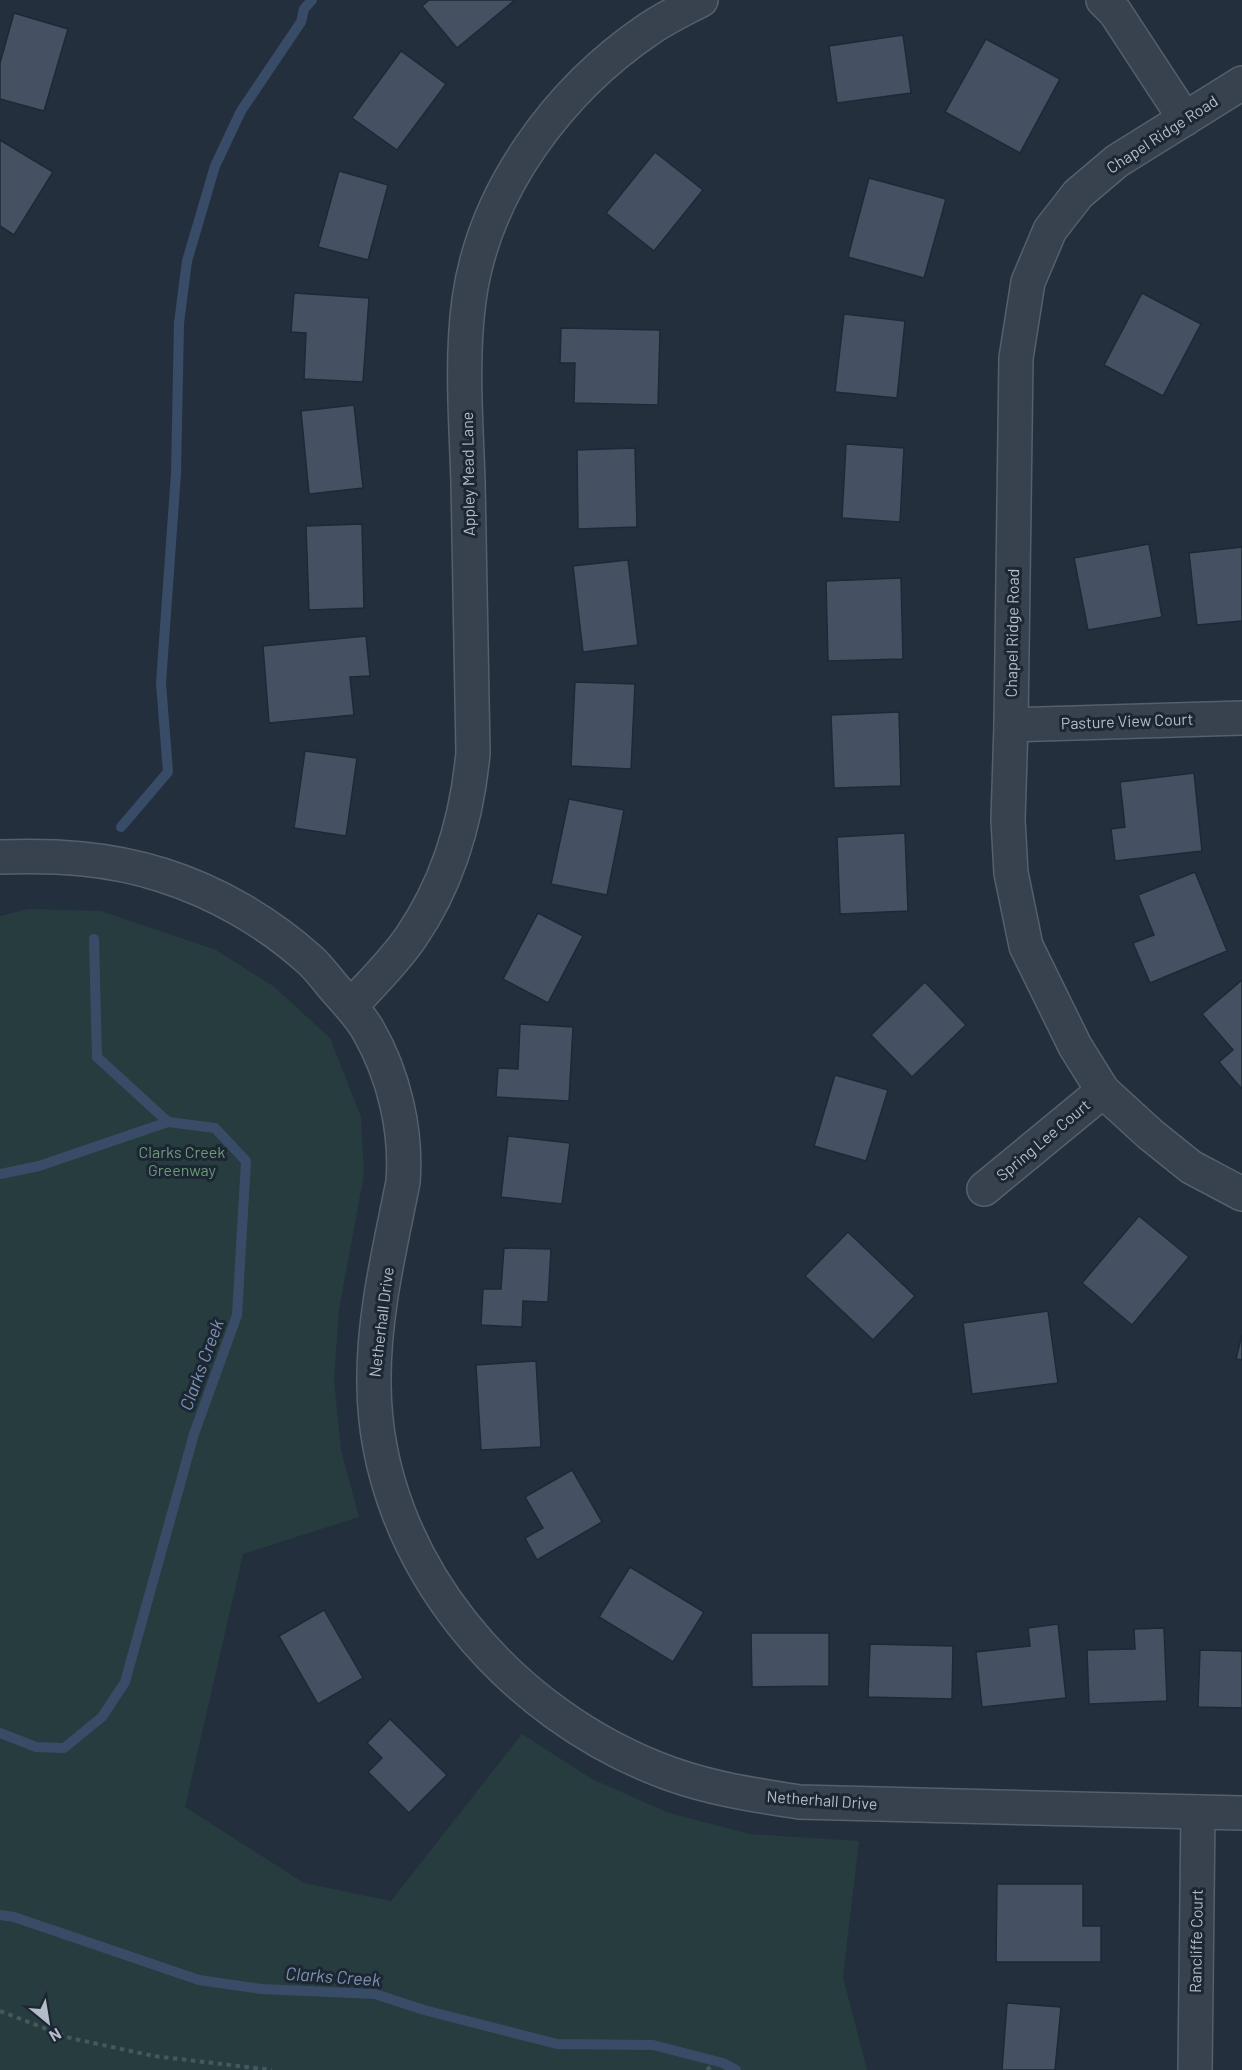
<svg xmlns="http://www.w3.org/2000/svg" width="1242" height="2070" font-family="Barlow,sans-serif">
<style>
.green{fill:#263c3f}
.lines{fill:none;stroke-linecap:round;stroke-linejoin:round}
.stream{stroke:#394c67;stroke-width:10}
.building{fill:#455162;stroke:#1f2835;stroke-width:1.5}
.minor-casing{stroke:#565f6c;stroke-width:36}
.path{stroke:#44595c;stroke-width:4;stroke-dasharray:4.5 4.5;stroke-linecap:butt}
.minor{stroke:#38414e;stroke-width:33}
.labels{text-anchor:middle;stroke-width:6;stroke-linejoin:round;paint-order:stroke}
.street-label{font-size:16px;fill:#b4bcc9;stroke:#1d2633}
.park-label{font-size:16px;fill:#6b9a76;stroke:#1d2633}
.water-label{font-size:18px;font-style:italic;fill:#7c92b1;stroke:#1d2633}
</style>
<rect width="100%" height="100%" fill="#242f3e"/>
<path class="green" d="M29 909 101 911 216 950 273 986 330 1038 361 1117 364 1174 339 1310 334 1380 341 1450 359 1517 243 1554 185 1807 304 1883 391 1901 522 1734 592 1779 669 1813 750 1834 859 1841 843 1977 867 2070H0V916Z"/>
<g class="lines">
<g class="stream">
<path d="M121 827 168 772 161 683 176 473 179 323 187 261 215 166 241 111 301 22 304 9 312 0"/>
<path d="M94 939 97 1057 168 1122"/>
<path d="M0 1174 39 1166 168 1122 215 1128 246 1161 237 1315 194 1434 125 1682 102 1717 64 1748 36 1747 0 1733"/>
<path d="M0 1915 14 1917 199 1980 261 1989 375 1994 424 2010 557 2044 653 2045 723 2063 736 2070"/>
</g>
</g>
<g class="building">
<path d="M429 0H515L457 48 422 6Z"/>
<path d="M14 13 68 29 44 111 0 99V63Z"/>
<path d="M903 35 911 93 837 103 829 46Z"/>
<path d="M986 39 1060 79 1020 153 945 112Z"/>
<path d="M401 51 446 84 397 150 352 118Z"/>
<path d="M0 140 53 172 14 235 0 226Z"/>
<path d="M655 152 703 190 654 251 606 213Z"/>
<path d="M339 171 388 185 368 260 318 247Z"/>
<path d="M869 178 946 199 924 278 848 257Z"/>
<path d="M294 293 369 298 363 382 304 379 306 333 291 332Z"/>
<path d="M1142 293 1201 324 1163 396 1104 365Z"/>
<path d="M844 314 905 321 897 398 835 392Z"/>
<path d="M561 328 660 330 658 405 574 403 575 363H560Z"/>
<path d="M354 405 363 488 309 494 301 411Z"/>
<path d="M846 444 904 448 900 522 842 518Z"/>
<path d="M635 448 637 527 578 529 577 450Z"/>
<path d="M362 524 364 608 309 610 306 526Z"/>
<path d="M1149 544 1162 617 1088 630 1074 558Z"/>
<path d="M1242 547V621L1197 625 1189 553Z"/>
<path d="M628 560 638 645 583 652 573 566Z"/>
<path d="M901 578 903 659 828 661 826 581Z"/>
<path d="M366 636 370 676 350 677 354 715 269 723 263 646Z"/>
<path d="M575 682 635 684 631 769 571 766Z"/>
<path d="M899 712 901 786 834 788 831 715Z"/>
<path d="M305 751 357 758 346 836 294 828Z"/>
<path d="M1194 773 1202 851 1115 861 1111 829 1125 827 1120 782Z"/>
<path d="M569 799 624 810 607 895 551 884Z"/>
<path d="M905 833 908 911 840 914 837 837Z"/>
<path d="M1195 872 1227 951 1150 983 1133 943 1154 935 1138 895Z"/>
<path d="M538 913 583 936 548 1003 503 979Z"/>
<path d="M1242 980V1088H1241L1219 1062 1233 1050 1202 1014Z"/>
<path d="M925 982 966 1025 912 1077 871 1035Z"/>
<path d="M520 1024 573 1027 569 1101 496 1097 498 1068 518 1069Z"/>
<path d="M835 1075 888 1090 866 1161 814 1146Z"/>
<path d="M508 1136 570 1143 562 1204 501 1197Z"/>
<path d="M1139 1216 1189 1257 1132 1325 1082 1283Z"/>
<path d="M848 1232 915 1296 873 1340 805 1276Z"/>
<path d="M504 1248 551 1249 548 1302 523 1301 522 1327 481 1325 483 1289H501Z"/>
<path d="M1048 1311 1058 1383 972 1394 963 1323Z"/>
<path d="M1242 1335V1360L1236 1359Z"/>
<path d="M536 1361 541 1447 481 1450 476 1365Z"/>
<path d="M572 1470 602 1522 537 1560 525 1538 543 1528 525 1497Z"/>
<path d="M630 1567 704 1612 673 1662 599 1617Z"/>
<path d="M324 1610 363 1678 318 1704 279 1636Z"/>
<path d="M1058 1624 1066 1698 982 1707 976 1652 1030 1646 1028 1628Z"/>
<path d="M1164 1628 1167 1701 1089 1704 1087 1650 1135 1649 1134 1629Z"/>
<path d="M751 1633H829V1686L752 1687Z"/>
<path d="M870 1644 953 1646 952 1699 868 1697Z"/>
<path d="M1200 1650 1242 1651V1708L1198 1707Z"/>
<path d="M390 1719 447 1775 409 1813 368 1772 382 1758 367 1743Z"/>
<path d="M997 1884H1083V1926H1101V1962H996Z"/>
<path d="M1007 2003 1061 2007 1055 2070H1002Z"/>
</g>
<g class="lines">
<g class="minor-casing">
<g id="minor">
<path d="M1103 0 1115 12 1185 119"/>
<path d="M1242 83 1117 161 1078 194 1050 230 1028 282 1016 358 1011 725 1008 820 1011 873 1026 946 1075 1046 1103 1091 1150 1134 1191 1167 1242 1194"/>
<path d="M1011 725 1242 718"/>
<path d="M0 857C55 855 109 858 162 875 216 892 268 922 310 960 320 969 328 981 337 991 348 1003 360 1016 368 1030 394 1075 407 1131 403 1182 390 1248 373 1316 374 1384 375 1560 509 1716 671 1774 713 1789 755 1795 799 1802L1242 1813"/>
<path d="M351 1006C371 984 394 962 411 937 448 883 467 818 473 753 471 662 470 572 468 481 466 421 461 360 469 300 484 190 559 90 649 29 665 18 684 9 701 0"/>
<path d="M984 1189 1103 1091"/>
<path d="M1195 2070 1198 1812"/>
</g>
</g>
<g class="path">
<path d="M0 2011 70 2038 154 2056 272 2070"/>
<path d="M707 2070 713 2064"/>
</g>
<use href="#minor" class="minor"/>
</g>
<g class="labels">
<g class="street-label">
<text transform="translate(1162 134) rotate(-33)" y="6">Chapel Ridge Road</text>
<text transform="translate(468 474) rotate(-91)" y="6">Appley Mead Lane</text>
<text transform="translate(1012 633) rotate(-89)" y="6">Chapel Ridge Road</text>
<text transform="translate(1127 721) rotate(-2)" y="6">Pasture View Court</text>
<text transform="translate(1043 1140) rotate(-40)" y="6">Spring Lee Court</text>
<text transform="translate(381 1322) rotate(-83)" y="6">Netherhall Drive</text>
<text transform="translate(822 1800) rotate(4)" y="6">Netherhall Drive</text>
<text transform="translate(1196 1941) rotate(-89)" y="6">Rancliffe Court</text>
</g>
<g class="park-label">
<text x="182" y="1158">Clarks Creek<tspan x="182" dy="18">Greenway</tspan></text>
</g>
<g class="water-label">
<text transform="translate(202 1365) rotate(-70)" y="6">Clarks Creek</text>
<text transform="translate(333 1977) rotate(4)" y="6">Clarks Creek</text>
</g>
</g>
<g transform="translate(48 2022) rotate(150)" stroke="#1d2633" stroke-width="4.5" paint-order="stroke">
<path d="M0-4.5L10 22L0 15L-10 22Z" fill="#b4bcc9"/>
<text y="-9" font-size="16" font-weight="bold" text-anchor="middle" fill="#b4bcc9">N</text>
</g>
</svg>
